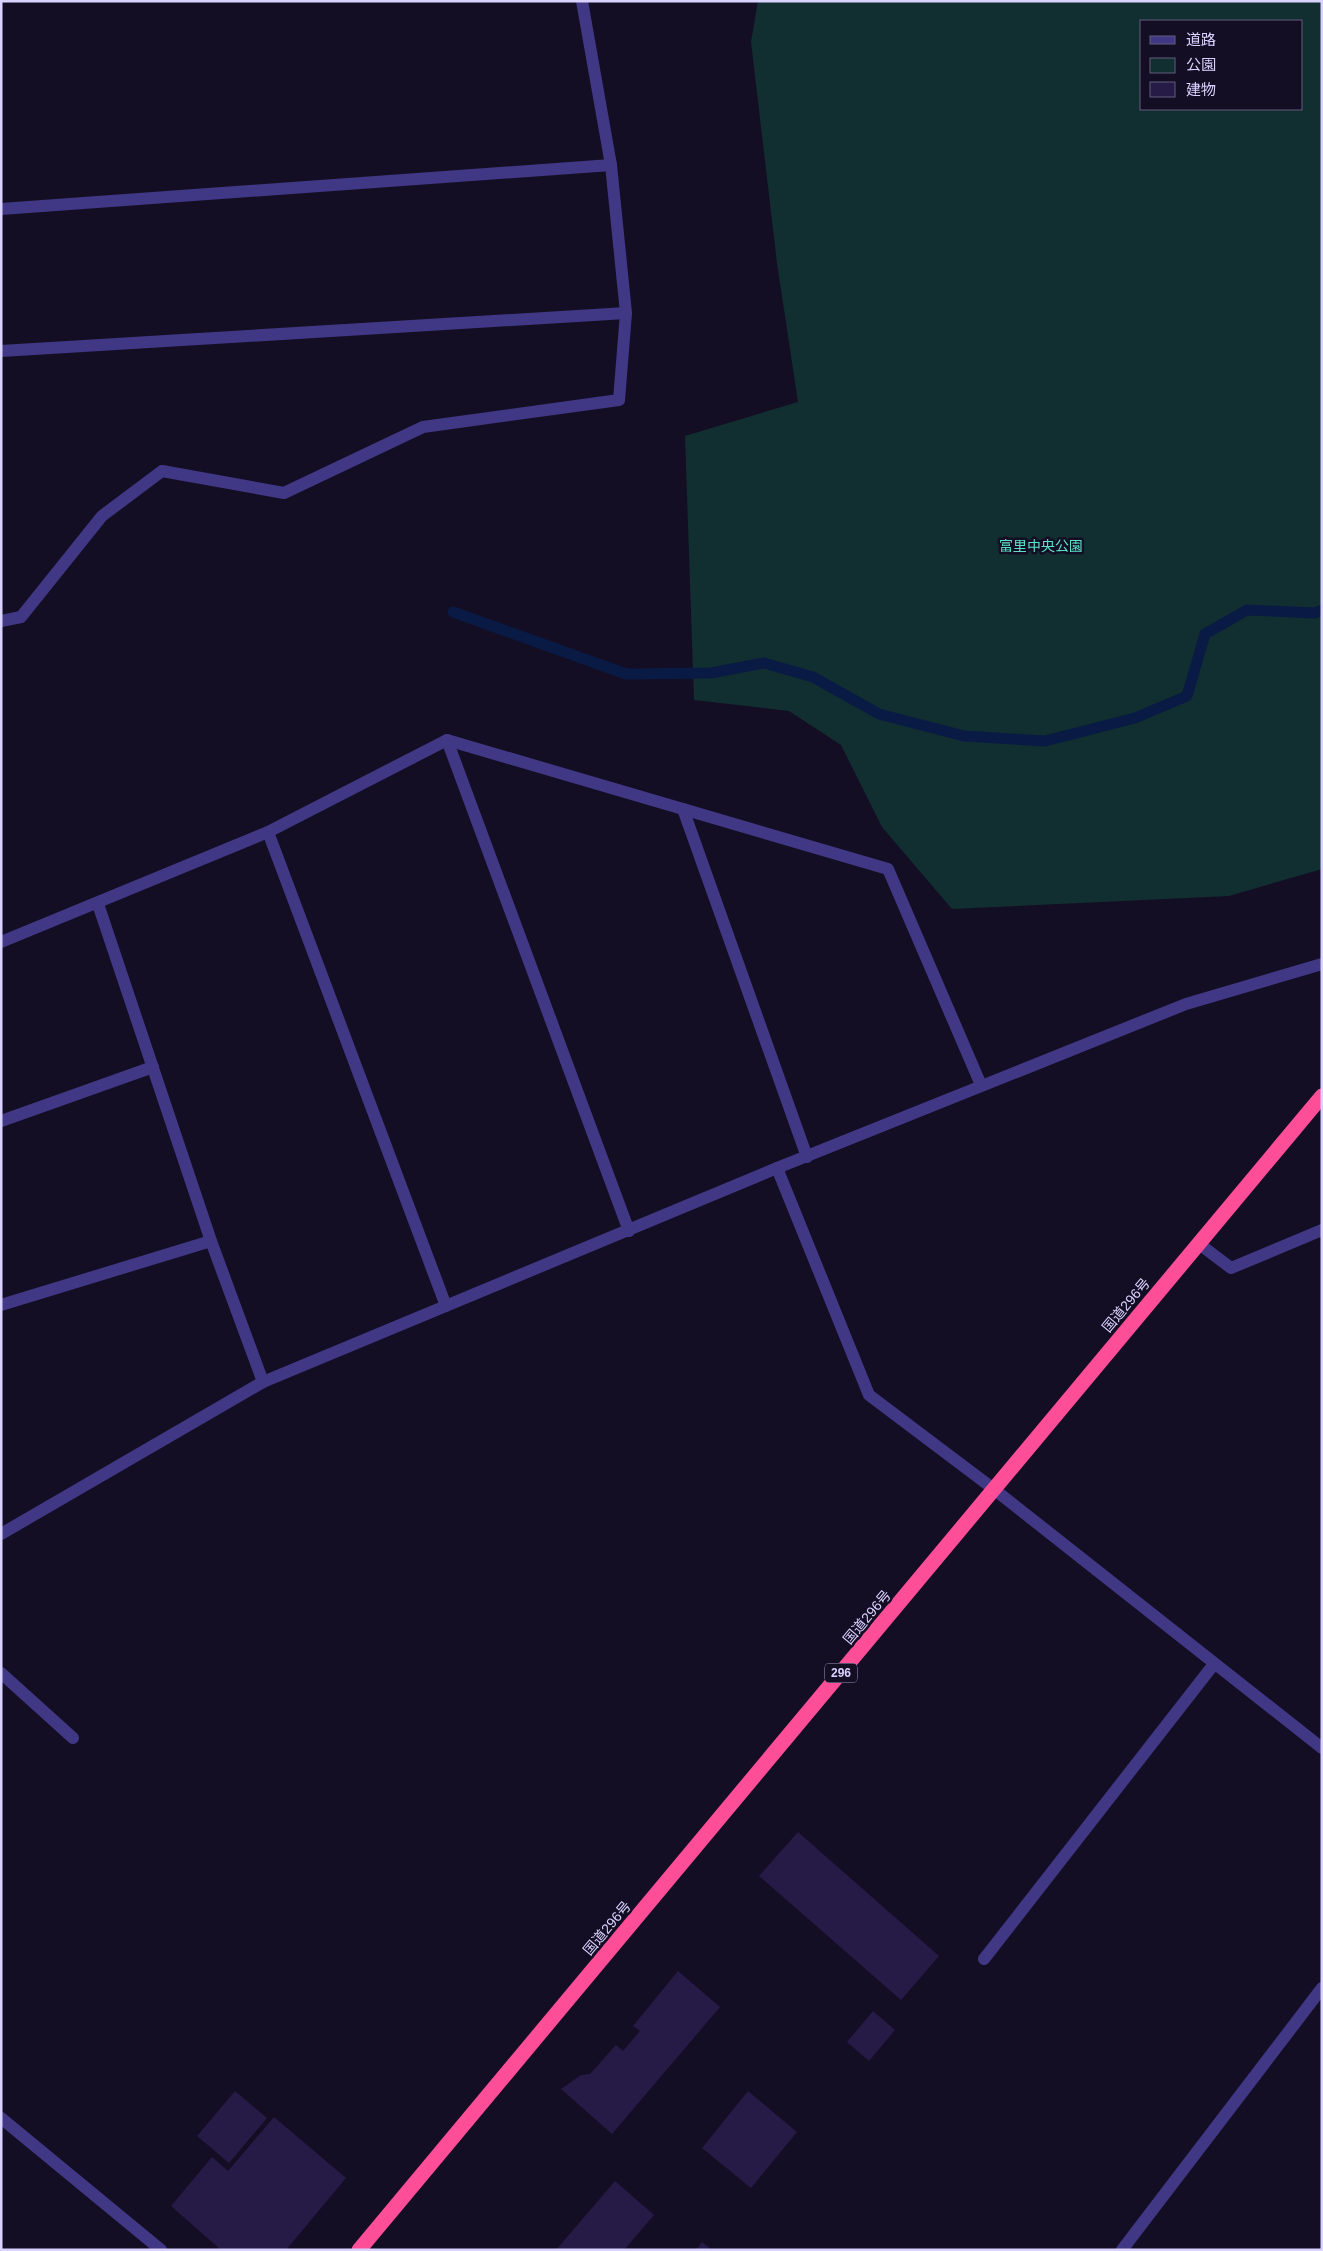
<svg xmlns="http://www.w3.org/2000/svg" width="1323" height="2251" font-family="Helvetica,'Noto Sans JP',sans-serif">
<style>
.green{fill:#112f30;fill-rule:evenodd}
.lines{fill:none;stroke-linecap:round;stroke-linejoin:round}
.stream{stroke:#091b44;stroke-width:11}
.building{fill:#261a47}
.lane{stroke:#403885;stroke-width:12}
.street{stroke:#403885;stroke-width:12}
.highway{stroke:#ff4e98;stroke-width:15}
.labels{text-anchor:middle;stroke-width:5;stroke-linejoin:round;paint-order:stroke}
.shield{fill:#140e25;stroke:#9f98be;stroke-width:1}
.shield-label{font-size:12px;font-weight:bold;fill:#dad3ff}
.park-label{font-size:14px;fill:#5ce2c8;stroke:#140e25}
.street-label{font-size:14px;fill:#dad3ff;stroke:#140e25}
</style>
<rect width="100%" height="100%" fill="#140e25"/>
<path class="green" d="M758 1H1322V869L1229 896 952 909 882 827 841 745 789 711 694 700 685 436 798 402 777 263 751 42ZM1142 21H1302V109H1142Z"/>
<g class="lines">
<path class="stream" d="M453 612 626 674 711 673 764 663 813 677 879 714 964 736 1045 741 1135 718 1187 696 1205 634 1247 610 1315 613 1322 610"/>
</g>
<g class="building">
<path d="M798 1832 939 1956 901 2000 759 1876Z"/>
<path d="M678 1971 720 2007 612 2134 561 2089 581 2075 590 2074 616 2045 623 2051 640 2031 633 2026Z"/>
<path d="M873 2011 895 2030 869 2061 847 2042Z"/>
<path d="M235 2091 267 2118 229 2163 197 2136Z"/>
<path d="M748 2091 797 2132 751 2188 702 2148Z"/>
<path d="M274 2117 346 2178 286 2250H221L171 2206 212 2157 228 2171Z"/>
<path d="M615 2181 654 2215 624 2250H556Z"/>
<path d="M702 2242 712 2250H696Z"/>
</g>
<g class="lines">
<path class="lane" d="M984 1959 1214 1664"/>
<g class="street">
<path d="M1 209 611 165"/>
<path d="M1 351 626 313"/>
<path d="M1 621 21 617 102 516 162 471 284 493 423 427 619 400 626 313 611 165 582 1"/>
<path d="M447 740 629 1231"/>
<path d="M683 809 807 1157"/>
<path d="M268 832 446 1306"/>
<path d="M98 904 211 1241 263 1382"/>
<path d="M1 942 268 832 447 740 888 869 981 1085"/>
<path d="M1 1121 153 1067"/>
<path d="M777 1168 869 1395 995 1490 1322 1748"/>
<path d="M1198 1243 1231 1268 1322 1230"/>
<path d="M1 1305 211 1241"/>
<path d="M1 1534 263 1382 777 1168 1186 1004 1322 964"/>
<path d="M1 1673 73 1738"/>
<path d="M1 2118 161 2250"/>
<path d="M1122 2250 1322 1988"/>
</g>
<path class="highway" d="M359 2250 1322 1096"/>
</g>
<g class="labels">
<rect class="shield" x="825" y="1663.5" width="32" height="19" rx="4"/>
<g class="shield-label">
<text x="841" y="1677">296</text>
</g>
<g class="park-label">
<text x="1041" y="551">富里中央公園</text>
</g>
<g class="street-label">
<text transform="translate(1126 1305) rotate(-50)" y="5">国道296号</text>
<text transform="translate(867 1617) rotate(-50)" y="5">国道296号</text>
<text transform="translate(607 1928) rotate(-50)" y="5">国道296号</text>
</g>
</g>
<rect width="1323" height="2251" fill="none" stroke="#dad3ff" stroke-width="5"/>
<rect x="1140" y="20" width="162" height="90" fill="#140e25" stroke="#635d7c"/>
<rect x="1150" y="36" width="25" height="8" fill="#403885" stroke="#635d7c"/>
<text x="1186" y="45" font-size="15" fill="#dad3ff">道路</text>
<rect x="1150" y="58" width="25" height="15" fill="#112f30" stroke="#635d7c"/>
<text x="1186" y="70" font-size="15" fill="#dad3ff">公園</text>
<rect x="1150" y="82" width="25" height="15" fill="#261a47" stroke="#635d7c"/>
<text x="1186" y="95" font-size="15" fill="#dad3ff">建物</text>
</svg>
